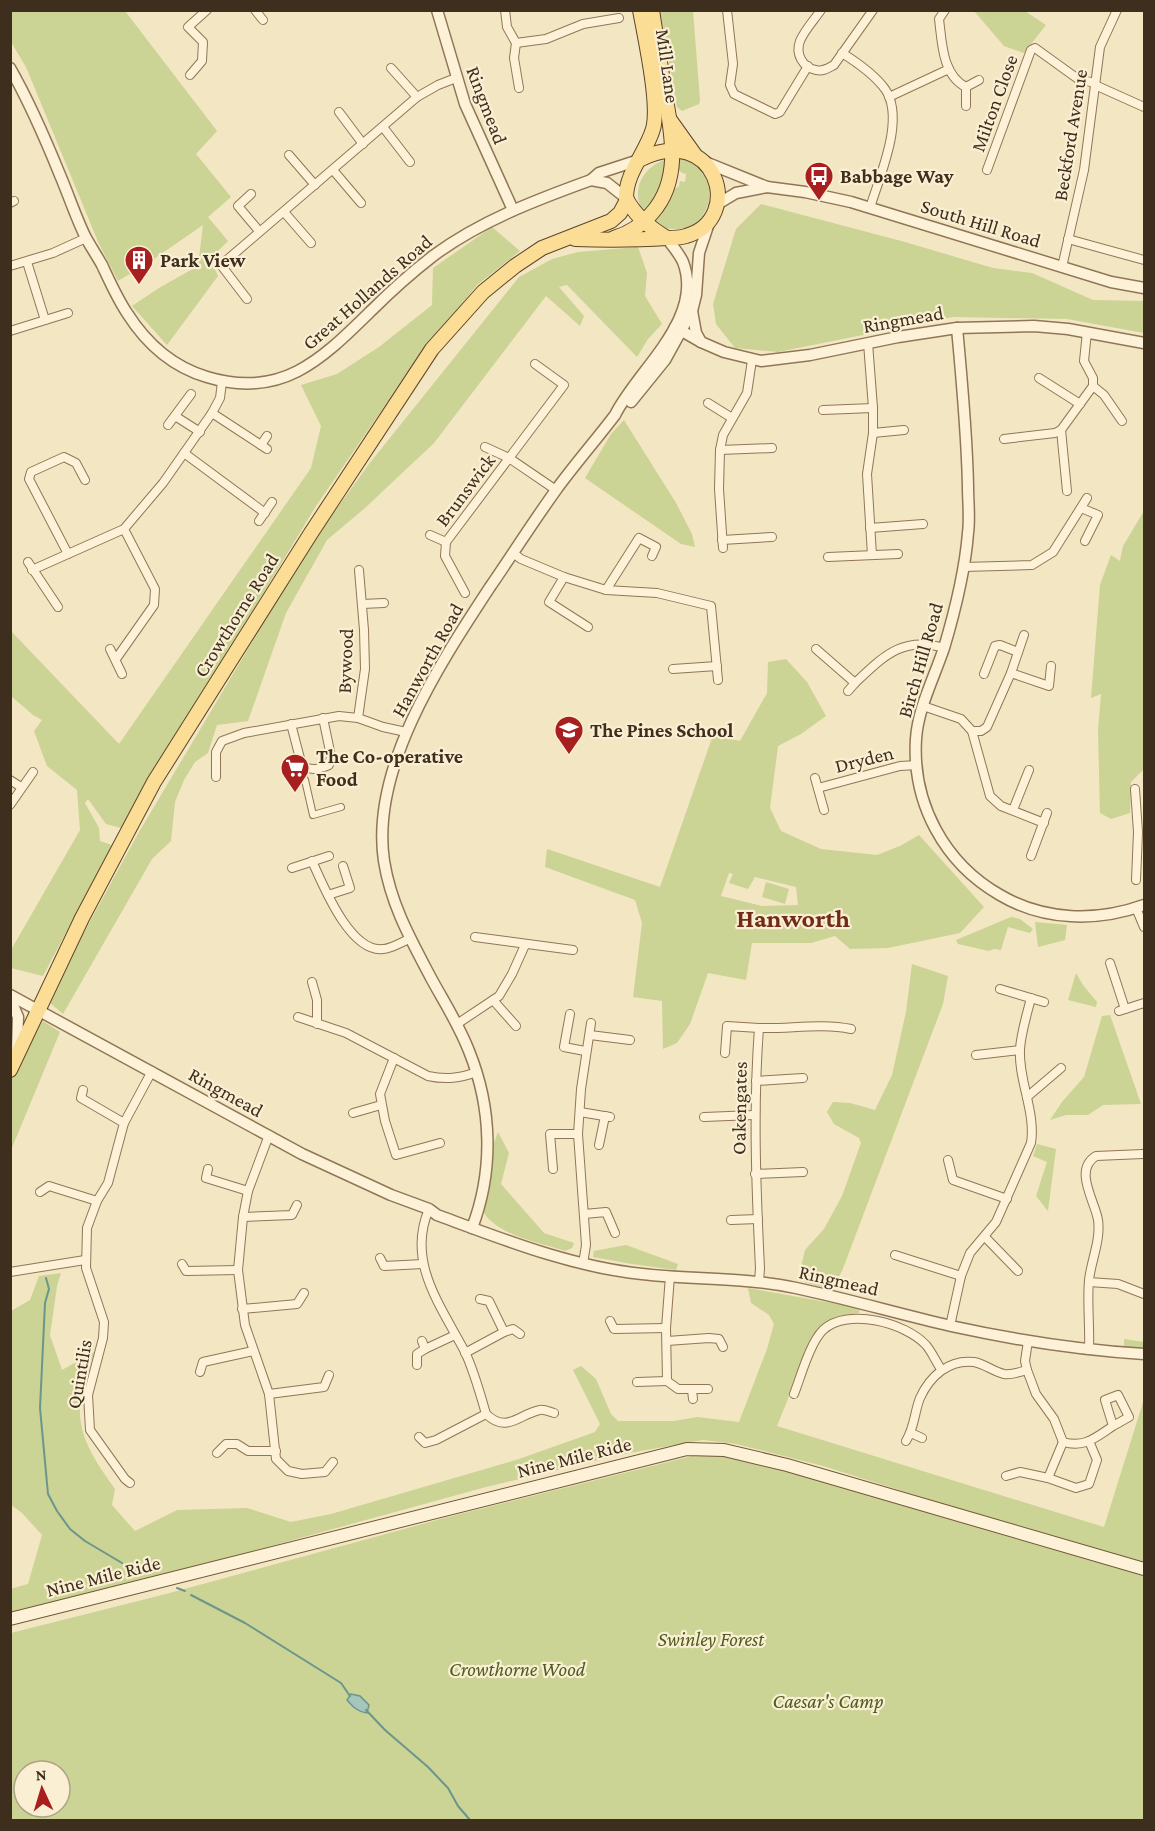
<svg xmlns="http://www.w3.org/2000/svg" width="1155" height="1831" font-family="'Crimson Pro',serif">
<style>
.green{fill:#cbd395;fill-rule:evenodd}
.water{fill:#a5c6bd;stroke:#6b968b;stroke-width:1.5}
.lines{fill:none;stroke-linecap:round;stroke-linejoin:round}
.stream{stroke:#6b968b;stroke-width:2}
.pedestrian-casing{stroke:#907657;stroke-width:8}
.minor-casing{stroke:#907657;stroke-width:10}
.tertiary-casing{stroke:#907657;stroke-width:13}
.secondary-casing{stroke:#72573a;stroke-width:14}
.primary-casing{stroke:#5e442b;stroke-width:16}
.pedestrian{stroke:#fdf2d7;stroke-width:6}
.minor{stroke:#fdf2d7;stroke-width:8}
.tertiary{stroke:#fdf2d7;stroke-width:10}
.secondary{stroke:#fdf2d7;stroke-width:12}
.primary{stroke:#fbdd96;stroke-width:14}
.labels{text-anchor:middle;stroke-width:4.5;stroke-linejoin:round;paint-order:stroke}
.street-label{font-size:20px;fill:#3e2e1d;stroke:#faefd3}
.poi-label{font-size:20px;font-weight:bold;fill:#3e2e1d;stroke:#faefd3;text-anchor:start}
.park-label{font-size:20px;font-style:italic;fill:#4d5d21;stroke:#faefd3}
.district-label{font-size:26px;font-weight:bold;fill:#712b17;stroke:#faefd3}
</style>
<rect width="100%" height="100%" fill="#f3e6c3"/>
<g class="green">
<path d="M10 11H125L217 131 196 154 231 197 208 217 228 241 210 259 218 276 167 345 132 306 159 288 198 266 203 225 145 265 118 281 99 244 26 67 11 42Z"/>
<path d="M660 11H693L700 100 699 104 682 111 677 107Z"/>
<path d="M974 11H1025L1046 25 1024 53 1004 46Z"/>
<path d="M678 158C735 170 708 254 652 222L672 191 679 186 680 181 685 182 686 174 682 173 678 169Z"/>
<path d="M668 159 660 192 644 214C629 191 643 165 668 159Z"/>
<path d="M761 204 905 242 993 268 1032 273 1093 300 1144 301V333L1067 319 953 317 778 352 735 348 716 324 713 304 736 229Z"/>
<path d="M492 227 520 251 477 285 415 362 316 506 121 828 106 824 88 799 85 803 99 828 100 841 112 845 43 976 11 968V950L80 830 77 790 47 766 34 731 42 720 33 715 11 696V631L119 744 311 468 321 426 301 385 337 374 379 347 432 305 433 268Z"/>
<path d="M638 247 647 273 645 296 662 324 648 339 637 357 567 285 559 287 584 316 580 326 546 296 434 443 365 508 327 540 286 613 248 721 217 725 208 753 195 762 184 780 175 802 171 841 152 859 63 1014 50 1003 83 934 139 832 307 550 369 464 519 277 552 259 578 252Z"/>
<path d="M624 420 676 503 692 534 695 547 681 544 585 478 611 434Z"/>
<path d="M1144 511V769L1131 782 1130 813 1111 819 1100 813 1098 730 1101 694 1091 698 1100 585 1111 555 1120 561 1123 546Z"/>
<path d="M786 659 807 682 826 716 801 734 778 746 770 808 781 831 821 849 877 855 900 846 919 835 984 907 960 933 888 948 850 949 835 936 811 943H752L746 980 708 973 690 1024 677 1043 663 1049 662 1001 633 997 642 923 635 900 545 867 547 849 660 887 713 735 740 741 767 693 768 662ZM729 873 733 874 729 883 748 889 755 877 796 887 798 905 762 906 721 896Z"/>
<path d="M766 882 789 889 785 904 762 897Z"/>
<path d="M1011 917 1020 919 1033 929 1030 933 1008 927 1001 950 994 949 989 951 958 944 956 940Z"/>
<path d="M1035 922 1067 925 1065 940 1038 947Z"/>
<path d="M912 964 948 976 943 1004 842 1271 832 1289 806 1283 799 1275 805 1250 824 1229 842 1196 861 1143 859 1138 834 1124 827 1112 833 1102 850 1103 875 1110 892 1075 906 1012Z"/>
<path d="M1076 973 1083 985 1097 1002 1096 1007 1068 1000Z"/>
<path d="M1110 1015 1141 1104 1103 1105 1088 1115H1066L1050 1120 1062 1102 1084 1077 1102 1016Z"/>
<path d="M38 1018 60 1032 11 1150V1078Z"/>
<path d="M498 1132 509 1153 501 1184 544 1233 574 1243 572 1248 565 1251C540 1243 496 1235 483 1211L492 1148Z"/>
<path d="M1037 1144 1056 1149 1048 1211 1036 1196 1047 1162 1033 1156Z"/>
<path d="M626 1245 678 1264 676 1270 632 1264 593 1257 594 1251Z"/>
<path d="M61 1273 57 1286 50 1335 62 1370 94 1352C89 1369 82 1389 80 1407 78 1438 98 1465 115 1489L112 1505 135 1531 177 1510 247 1508 291 1522 331 1514 519 1459 595 1432 600 1424 573 1370 581 1366 596 1379 611 1414 618 1421H674L697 1417 739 1422 767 1349 774 1324 769 1315 751 1303 748 1288 860 1308 859 1313 845 1315 828 1322 812 1339 777 1426 1104 1527 1144 1399V1564L1092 1551 823 1466 736 1444 703 1440 624 1454 486 1487 184 1570 11 1613 10 1589 28 1584 42 1535 22 1513 10 1504 11 1311 30 1300 39 1276Z"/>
<path d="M1124 1339 1144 1342V1348L1124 1347Z"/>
<path d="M700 1454 735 1456 1144 1575V1820H11V1633L166 1594 448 1517ZM24 1771H60V1807H24Z"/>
</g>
<path class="water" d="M351 1694 360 1696 369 1705 367 1713C358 1712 353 1707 347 1700Z"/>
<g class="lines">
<g class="stream">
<path d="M46 1278 49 1289 45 1303 40 1408 48 1494 57 1511 70 1529 85 1541 122 1563"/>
<path d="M127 1566 142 1572"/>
<path d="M177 1588 185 1591"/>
<path d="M191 1595 245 1623 341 1683 350 1696"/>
<path d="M366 1710 385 1730 428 1767 448 1788 458 1806 470 1820"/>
</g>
<g class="pedestrian-casing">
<path id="pedestrian" d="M305 780 313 815 341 807"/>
</g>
<g class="minor-casing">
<g id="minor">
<path d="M255 10 263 20"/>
<path d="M505 10 507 27 516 43 514 58 519 88"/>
<path d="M727 10 733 64 730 85 734 94 775 114 780 112 808 66"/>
<path d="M821 10C814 20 804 31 800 41 795 54 803 68 816 70 823 72 828 68 834 65L873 10"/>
<path d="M945 10 939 19C942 42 942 75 966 87"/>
<path d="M516 43 546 39 583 24 619 18"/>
<path d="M842 53C858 63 874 74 885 89 906 119 879 177 870 208"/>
<path d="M391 68 417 97"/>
<path d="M190 75 202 61 203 42 188 27 207 10"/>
<path d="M1095 85 1144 107"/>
<path d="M966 87V106"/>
<path d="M966 87 979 80"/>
<path d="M889 97 949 69"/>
<path d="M339 112 363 144"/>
<path d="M383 127 410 162"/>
<path d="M289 155 315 185"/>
<path d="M333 170 361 203"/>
<path d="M987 170 1031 50 1035 48 1078 79 1095 83"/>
<path d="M251 194 238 206 259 231"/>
<path d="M10 203 14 201"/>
<path d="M284 212 311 243"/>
<path d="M1068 239 1144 260"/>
<path d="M27 262 45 320"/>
<path d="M10 266 53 253 86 238"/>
<path d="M1062 267 1084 170 1100 47 1117 10"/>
<path d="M247 299 221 265 417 97 438 85 456 78"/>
<path d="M10 331 68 313"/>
<path d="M868 343 873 408V433L867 474 872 555"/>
<path d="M1039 378 1080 404"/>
<path d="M1093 386 1104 395 1122 421"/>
<path d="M708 403 732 418"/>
<path d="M823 410 873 408"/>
<path d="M212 413 267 449"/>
<path d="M175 416 200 432"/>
<path d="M168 425 191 394"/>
<path d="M1061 430 1067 491"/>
<path d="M873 433 904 430"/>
<path d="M1004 439 1055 433 1061 430 1093 386V378L1084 361 1087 332"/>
<path d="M261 445 267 436"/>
<path d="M485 447 509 458 556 490"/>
<path d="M720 450 772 448"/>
<path d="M184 453 265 513"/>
<path d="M1081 508 1098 515 1085 541"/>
<path d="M259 521 272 502"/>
<path d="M870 528 923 524"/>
<path d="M430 535 446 542"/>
<path d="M722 540 772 537"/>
<path d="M723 548 719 489 720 450 723 435 747 393 752 360"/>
<path d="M513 553 521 559 564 577 606 590 657 593 711 606 718 680"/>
<path d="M68 554 29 479 31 472 64 457 76 463 85 480"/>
<path d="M828 557 898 554"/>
<path d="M28 562 58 607"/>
<path d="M963 567 1032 565 1053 552 1087 498"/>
<path d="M32 570 124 529 163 483 212 413 220 398 222 382"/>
<path d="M564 577 549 602 588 627"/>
<path d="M606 590 639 538 656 547 652 556"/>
<path d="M465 593 445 556 446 542 564 385 535 364"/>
<path d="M362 604 384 603"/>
<path d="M110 649 122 674"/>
<path d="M816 649 855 683C884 656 902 636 944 648"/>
<path d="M116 659 154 605 155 589 124 529"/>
<path d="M673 669 717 666"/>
<path d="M1011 673 1049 686 1051 666"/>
<path d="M984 674 995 646 1000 645 1018 652"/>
<path d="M848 691 855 683"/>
<path d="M923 706 961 719 972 731H981L987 727 1011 673 1024 635"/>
<path d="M358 718 365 669 364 630 359 570"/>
<path d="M291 724 302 766C312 771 319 769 329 765L331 756 323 718"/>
<path d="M972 731 990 796 1001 806 1044 823"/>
<path d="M216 777V752L222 741 244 733 339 716 358 718 383 727 406 732"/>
<path d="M815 778 824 810"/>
<path d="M10 780 21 787"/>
<path d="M818 788 900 766 917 765"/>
<path d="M1135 789 1138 832 1136 880"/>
<path d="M10 805 33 772"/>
<path d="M1013 810 1029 770"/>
<path d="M1031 856 1047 813"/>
<path d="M312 861C323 885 350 953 383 949 391 949 402 942 409 939"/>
<path d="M292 868 329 856"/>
<path d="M328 895 350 888 343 866"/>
<path d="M1136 908 1144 927"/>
<path d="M475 937 573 950"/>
<path d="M1110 963 1125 1009"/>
<path d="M312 982 317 1000V1024"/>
<path d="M1000 989 1044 1002"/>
<path d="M493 1000 516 1026"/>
<path d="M1119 1011 1144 1003"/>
<path d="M570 1014 564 1047 585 1051"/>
<path d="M298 1017 346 1033 428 1076C446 1080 460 1078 477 1072"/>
<path d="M457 1024 499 996 512 974 525 945"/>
<path d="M590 1035 630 1040"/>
<path d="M725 1053 727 1026 759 1028"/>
<path d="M976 1055 1020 1050"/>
<path d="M394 1058 380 1094 385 1121 396 1155 440 1143"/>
<path d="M756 1081 803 1078"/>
<path d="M83 1090 81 1098 124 1123"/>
<path d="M1027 1097 1061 1068"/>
<path d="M580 1112 610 1117"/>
<path d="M353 1113 381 1105"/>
<path d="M704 1117 754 1115"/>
<path d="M269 1135 248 1191 243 1217 238 1270 245 1325 269 1394 276 1459 288 1471 302 1474 325 1472 333 1462"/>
<path d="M599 1145 605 1116"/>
<path d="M948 1160 953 1180 1007 1199"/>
<path d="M208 1169 206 1178 248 1191"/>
<path d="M553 1169 550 1134H578"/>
<path d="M755 1174 803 1172"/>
<path d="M40 1192 49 1186 97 1201"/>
<path d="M429 1209C406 1262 441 1306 465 1352 474 1371 480 1393 486 1414 507 1434 519 1414 540 1410 544 1409 550 1412 554 1413"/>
<path d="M584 1214 606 1212 615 1233"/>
<path d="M243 1217 292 1215 297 1205"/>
<path d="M731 1220 758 1219"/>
<path d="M985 1237 1018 1271"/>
<path d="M895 1255 961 1276"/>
<path d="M380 1258 384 1266 423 1264"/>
<path d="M182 1264 186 1271 238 1270"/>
<path d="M583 1264 586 1245 578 1134 581 1089 591 1023"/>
<path d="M10 1272 85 1260"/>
<path d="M670 1276 666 1328 667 1381 678 1389H708"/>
<path d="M759 1282 760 1268C756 1187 753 1108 759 1028 790 1029 821 1023 851 1029"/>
<path d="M1089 1282 1118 1284 1144 1294"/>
<path d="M480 1299 489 1301 504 1332"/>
<path d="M242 1309 297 1304 304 1293"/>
<path d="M610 1321 614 1329 666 1328"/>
<path d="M950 1326 961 1276 970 1253 996 1222 1031 1143C1036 1112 1018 1080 1020 1049 1021 1033 1027 1014 1031 998"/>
<path d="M422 1341 425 1349 455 1335"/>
<path d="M667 1341 709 1338 719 1339 723 1347"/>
<path d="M1028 1341 1025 1361 1027 1370 1036 1394 1054 1419 1063 1442C1085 1448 1095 1438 1113 1426L1105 1400 1118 1395 1129 1417 1113 1426"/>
<path d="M1089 1350C1090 1327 1087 1303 1089 1280 1091 1261 1101 1240 1098 1220 1095 1201 1073 1170 1096 1156L1143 1154"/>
<path d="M465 1353 504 1332 513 1329 520 1334"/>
<path d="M417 1365V1354L425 1349"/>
<path d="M200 1372 203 1362 253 1351"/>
<path d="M637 1382 667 1381"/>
<path d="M692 1390 693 1399"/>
<path d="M269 1394 324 1387 329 1375"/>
<path d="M794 1394C801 1376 810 1343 823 1330 848 1307 906 1323 926 1345 932 1352 936 1362 941 1369"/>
<path d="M911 1433 922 1438"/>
<path d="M419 1437 425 1443 436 1440 486 1414"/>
<path d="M906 1441C915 1426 914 1413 920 1398 930 1376 949 1359 974 1362 985 1364 994 1372 1004 1374 1012 1375 1020 1372 1027 1370"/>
<path d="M217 1453 226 1444H237L248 1451H276"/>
<path d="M1006 1476 1020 1472 1048 1478 1076 1488 1089 1484 1097 1460 1089 1441"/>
<path d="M1048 1478 1063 1442"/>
<path d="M130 1483 125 1479 90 1430 88 1395 103 1338 104 1322 86 1268 87 1228 97 1201 108 1183 124 1123 152 1071"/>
</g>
</g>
<g class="tertiary-casing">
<g id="tertiary">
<path d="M437 10 465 104 513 210"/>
<path d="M10 68C30 103 45 138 60 175 69 196 76 218 86 238 91 247 97 256 102 265 110 282 117 298 127 313 146 343 173 367 207 377 282 400 322 359 372 310 391 291 411 273 433 256 480 221 536 200 591 180L599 173 639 160"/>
<path d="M705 162 767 187 805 192 851 202 1111 282 1144 288"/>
<path d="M591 180 607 183 626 198"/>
<path d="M716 205 736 193 767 187"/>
<path d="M692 311 696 333 701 342"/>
<path d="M675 327 701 342 724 352 761 361 810 355 898 337 957 328 1034 326 1068 329 1144 343"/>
<path d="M957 328C962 381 967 434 968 487 968 502 970 518 968 533 965 571 955 611 944 648 934 678 918 708 916 739 912 803 944 863 1000 895 1044 921 1097 922 1144 905"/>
<path d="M631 402 665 360 692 311 696 295 699 253 710 220"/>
<path d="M10 995 302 1154 391 1195 429 1209 437 1215C502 1239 572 1267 642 1274 693 1280 745 1277 796 1288 848 1299 899 1314 951 1326 1015 1340 1079 1350 1144 1354"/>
<path d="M10 998 18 1017 17 1050"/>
<path d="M472 1228C494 1170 492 1108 469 1051 459 1025 444 1002 431 978 411 940 391 905 384 861 370 768 441 662 490 587 512 555 533 522 556 490 575 464 596 440 615 415 637 370 705 319 683 262 679 253 672 246 667 238"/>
</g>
</g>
<g class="secondary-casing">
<path id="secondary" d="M10 1619 687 1449 724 1450 787 1465 1144 1569"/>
</g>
<g class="primary-casing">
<g id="primary">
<path d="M640 10C645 38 660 105 653 129 646 153 626 172 626 198 635 216 650 228 667 238"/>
<path d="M670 120 695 155"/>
<path d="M614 238C630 233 642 225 652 213 683 178 671 130 664 88 660 62 656 36 652 10"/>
<path d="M575 239C606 240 636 240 667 238 673 238 680 238 686 236 746 219 716 120 639 160"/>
<path d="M10 1070 82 918 154 782 311 533 432 349 483 292 515 266 542 248 611 221 620 213 627 200"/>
</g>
</g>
<use href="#pedestrian" class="pedestrian"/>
<use href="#minor" class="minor"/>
<use href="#tertiary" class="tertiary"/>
<use href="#secondary" class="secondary"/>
<use href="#primary" class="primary"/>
</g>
<defs>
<g id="bus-pin" transform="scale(1.5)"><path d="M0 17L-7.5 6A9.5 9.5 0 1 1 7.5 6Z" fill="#a7201f" stroke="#faefd3"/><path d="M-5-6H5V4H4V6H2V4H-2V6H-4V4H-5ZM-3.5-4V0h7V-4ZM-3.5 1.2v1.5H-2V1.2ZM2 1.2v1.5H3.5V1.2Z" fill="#fff"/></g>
<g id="building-pin" transform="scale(1.5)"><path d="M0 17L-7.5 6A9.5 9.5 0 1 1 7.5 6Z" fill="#a7201f" stroke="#faefd3"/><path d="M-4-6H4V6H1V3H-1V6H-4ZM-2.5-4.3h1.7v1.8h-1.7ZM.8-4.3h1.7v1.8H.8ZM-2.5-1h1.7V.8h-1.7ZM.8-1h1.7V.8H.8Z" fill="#fff"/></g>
<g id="school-pin" transform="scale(1.5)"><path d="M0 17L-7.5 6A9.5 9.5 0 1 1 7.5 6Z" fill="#a7201f" stroke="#faefd3"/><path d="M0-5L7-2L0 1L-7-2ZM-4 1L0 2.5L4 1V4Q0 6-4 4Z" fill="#fff"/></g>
<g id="supermarket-pin" transform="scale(1.5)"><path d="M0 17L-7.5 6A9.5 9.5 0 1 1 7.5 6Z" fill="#a7201f" stroke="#faefd3"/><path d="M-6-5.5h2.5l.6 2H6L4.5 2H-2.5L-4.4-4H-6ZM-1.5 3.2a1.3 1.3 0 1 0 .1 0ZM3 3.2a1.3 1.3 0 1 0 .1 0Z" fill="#fff"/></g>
</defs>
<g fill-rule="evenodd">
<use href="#bus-pin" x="819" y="176"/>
<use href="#building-pin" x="139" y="260"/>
<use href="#school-pin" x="569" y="730"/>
<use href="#supermarket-pin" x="295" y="768"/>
</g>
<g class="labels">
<g class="street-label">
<text transform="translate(668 66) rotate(82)" y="7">Mill Lane</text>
<text transform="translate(994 103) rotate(-70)" y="7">Milton Close</text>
<text transform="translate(487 105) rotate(69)" y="7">Ringmead</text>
<text transform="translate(1070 135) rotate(-81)" y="7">Beckford Avenue</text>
<text transform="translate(981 223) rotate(17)" y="7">South Hill Road</text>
<text transform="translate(367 292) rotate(-41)" y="7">Great Hollands Road</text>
<text transform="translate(903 319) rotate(-10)" y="7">Ringmead</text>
<text transform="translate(465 490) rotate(-53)" y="7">Brunswick</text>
<text transform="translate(236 615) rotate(-58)" y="7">Crowthorne Road</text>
<text transform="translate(427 660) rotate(-61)" y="7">Hanworth Road</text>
<text transform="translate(920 660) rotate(-74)" y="7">Birch Hill Road</text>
<text transform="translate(345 661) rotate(-88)" y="7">Bywood</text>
<text transform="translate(864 759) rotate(-14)" y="7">Dryden</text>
<text transform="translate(226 1092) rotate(29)" y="7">Ringmead</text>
<text transform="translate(739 1108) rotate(-89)" y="7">Oakengates</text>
<text transform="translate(839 1280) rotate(13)" y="7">Ringmead</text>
<text transform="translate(79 1374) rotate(-80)" y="7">Quintilis</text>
<text transform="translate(574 1457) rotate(-14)" y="7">Nine Mile Ride</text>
<text transform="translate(103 1576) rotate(-14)" y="7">Nine Mile Ride</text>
</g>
<g class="poi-label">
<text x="840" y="183">Babbage Way</text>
<text x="160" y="267">Park View</text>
<text x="590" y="737">The Pines School</text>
<text x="316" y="763">The Co-operative<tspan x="316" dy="23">Food</tspan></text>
</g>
<g class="park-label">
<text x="711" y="1646">Swinley Forest</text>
<text x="517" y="1676">Crowthorne Wood</text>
<text x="828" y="1708">Caesar's Camp</text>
</g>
<g class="district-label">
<text x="793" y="927">Hanworth</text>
</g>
</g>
<rect width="1155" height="1831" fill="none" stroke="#3e2e1d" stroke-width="24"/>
<g transform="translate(42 1789) rotate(356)"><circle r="28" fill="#faefd3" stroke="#afa28a" stroke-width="1.5"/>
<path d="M0-4.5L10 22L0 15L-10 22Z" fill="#a7201f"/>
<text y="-9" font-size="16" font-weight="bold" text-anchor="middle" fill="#3e2e1d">N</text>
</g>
</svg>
